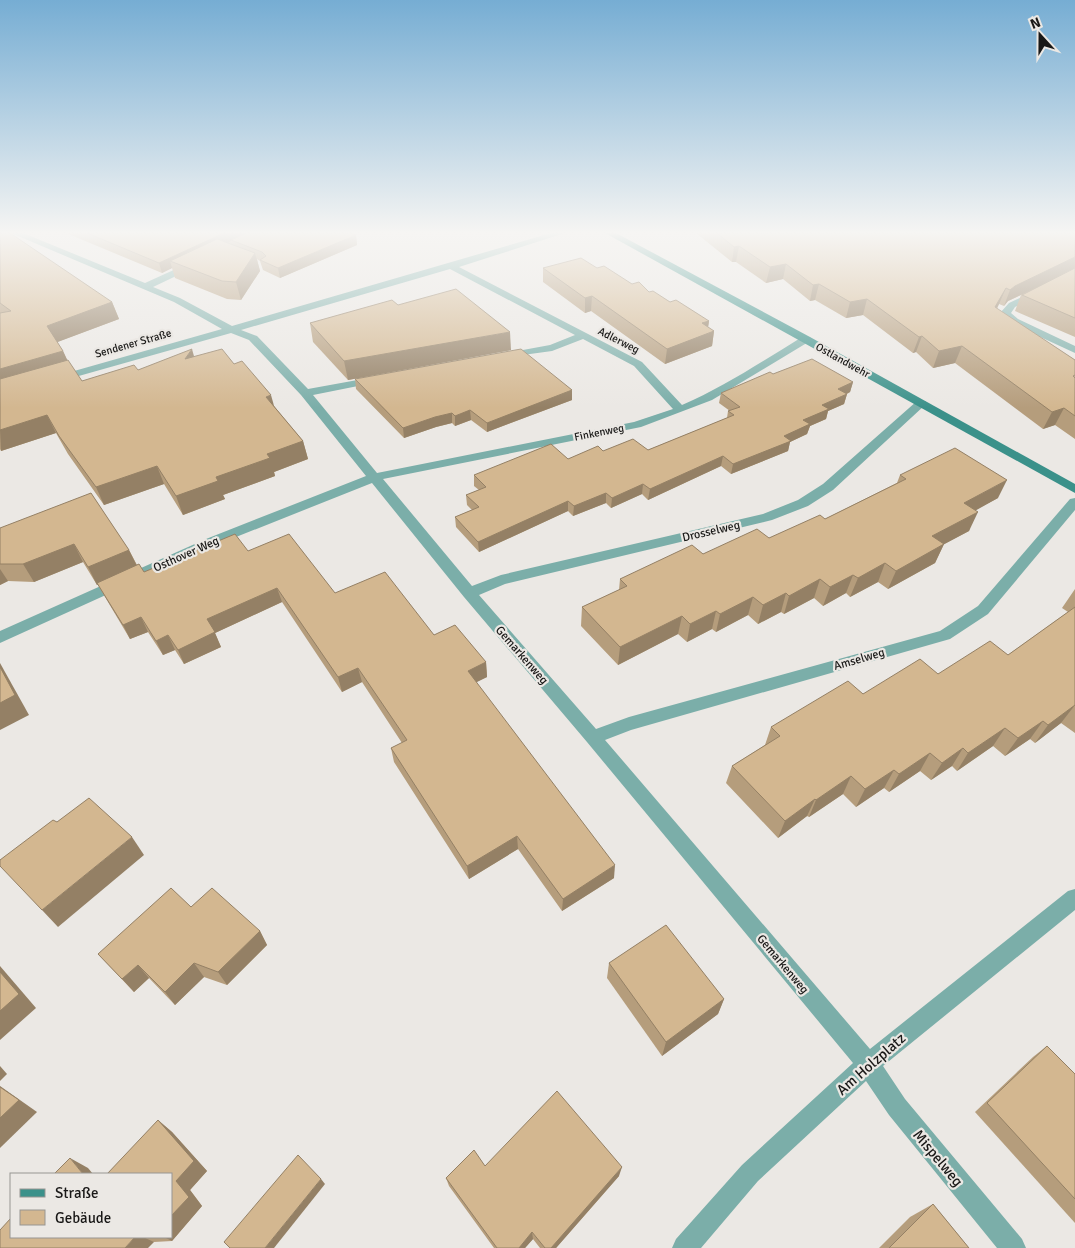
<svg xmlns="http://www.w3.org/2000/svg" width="1075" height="1248" font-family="Signika,sans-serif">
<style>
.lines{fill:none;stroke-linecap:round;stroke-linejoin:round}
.street{fill:#7baea9;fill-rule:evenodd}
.secondary{fill:#3b918a;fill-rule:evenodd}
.wall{fill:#b59d7c}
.shaded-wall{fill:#948065}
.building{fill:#d3b790;stroke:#948065}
.labels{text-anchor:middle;stroke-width:4.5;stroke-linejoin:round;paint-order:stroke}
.far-street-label{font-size:11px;fill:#191817;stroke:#ebe8e4}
.street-label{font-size:12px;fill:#191817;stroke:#ebe8e4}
.near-street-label{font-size:15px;fill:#191817;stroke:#ebe8e4}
</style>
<rect width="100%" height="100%" fill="#ebe8e4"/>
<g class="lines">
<g class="street">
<path d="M11 233H23L145 283 189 263H195V267L153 287 180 298 232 326 551 233H565L459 267 642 362 682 405C724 387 763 361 802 337H810L811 339 810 341 712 400 641 427 383 479 472 586 501 575 763 514 798 500 823 484 917 401H925L927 403 925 405 833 490 808 506 772 520 505 584 479 595 596 729 629 717 940 631 978 606 1070 499 1075 498V510L988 614 950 639 631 730 605 740 870 1049 1068 891 1075 889V910L883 1066 905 1099 1022 1239 1026 1248H997L889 1115 866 1081 758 1181 701 1248H672L676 1239 742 1165 853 1063 587 742 464 597 372 483 216 545 0 643V631L206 539 366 476 301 395 249 340 231 333 61 381H53L51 379 53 377 222 329 174 302ZM450 269 575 335 550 345 501 354 500 356 501 358 552 351 583 339 634 366 673 409 634 422 377 473 313 395 378 382 380 380 378 378 374 377 308 389 257 336 241 330Z"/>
<path d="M1037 290 1042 293 1040 295 1015 307 1011 313 1018 319 1075 346V353L1010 323 1000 313 1009 303Z"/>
</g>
<path class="secondary" d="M605 233H616L810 337 1075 484V493Z"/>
</g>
<g class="wall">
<path d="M0 233 112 302 119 319 57 342 63 351 67 360 82 381 138 370 194 357 234 364 274 406 303 441 308 459 274 472 275 476 223 495 225 499 183 515 164 484 104 505 68 454 56 433 1 451 0 449Z"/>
<path d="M66 233H351L356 235 357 245 280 278 263 270 260 261 257 259 260 271 241 300 227 299 175 278 172 268 162 273Z"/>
<path d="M696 233H1075V337L1015 311 1021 295 1008 301 1004 306 999 304 997 309 1075 360V439L1055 425 1043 429 955 363 933 368 916 352 913 353 863 315 846 318 815 300 810 301 783 279 766 283 736 262H732Z"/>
<path d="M543 268H597L709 321 708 327 714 331 712 346 665 364 591 311 585 313 543 282Z"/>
<path d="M398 305 511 350 348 380 313 342 310 323Z"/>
<path d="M773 374 853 382 850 392 847 394 844 404 828 411 826 419 810 426 807 434 790 442 788 451 731 474 721 466 648 500 642 494 611 508 606 503 573 516 568 511 479 552 456 527 455 517 472 510 467 505 466 495 479 490 474 486V475L568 459 603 451 648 450 727 418 728 411H730L719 403 721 393Z"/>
<path d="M355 379 572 390V400L487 432 471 420 455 426 452 423 436 427 404 438 356 389Z"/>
<path d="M900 475 998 498 975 510 969 531 944 544 935 563 888 589 878 582 850 597 846 593 823 606 814 598 784 614 781 612 758 624 748 615 716 632 712 629 687 642 678 634 618 665 581 626 582 607 619 590 620 579 703 554 769 538 825 519 897 483Z"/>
<path d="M0 528 129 550 137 565 144 572 248 551 335 593 434 635 486 662 487 677 476 682 614 878 562 911 518 849 469 879 394 762 391 748 402 743 362 682 342 692 282 602 215 633 221 647 184 664 175 650 163 655 148 632 130 639 105 597 98 585H97L83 562 34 582 8 581 0 585Z"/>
<path d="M1075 589V733L1061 723 1035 743 1030 739 1005 756 993 746 957 771 952 766 931 780 920 771 889 792 884 788 856 807 843 794 809 817 807 816 778 838 726 783 732 766 765 745 771 727 863 694 1008 655 1068 612 1062 608Z"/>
<path d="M191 907 260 931 267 945 227 985 204 977 175 1005 149 978 134 992 98 954Z"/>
<path d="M609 963 724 999 718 1014 662 1056 607 978Z"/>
<path d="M1047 1046 1075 1074V1223L975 1112 1033 1057Z"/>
<path d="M158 1120 172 1132 207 1171 190 1190 202 1206 172 1241 154 1242 11 1237H171Z"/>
<path d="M485 1166 619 1176 556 1248H540L533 1239 525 1248H494L449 1186 446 1178Z"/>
<path d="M933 1204 969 1248H879L910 1217Z"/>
</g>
<g class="shaded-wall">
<path d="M224 233H248L180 265 170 261 172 268 162 273 159 263Z"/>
<path d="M356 235 357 245 280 278 278 268Z"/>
<path d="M739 246 736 262H732L734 247Z"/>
<path d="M255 253 260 271 241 300 236 282Z"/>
<path d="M1075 257V269L1008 301 1004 306 1010 290 1015 286Z"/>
<path d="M786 264 783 279 766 283 770 267Z"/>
<path d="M819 284 815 300 810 301 813 285Z"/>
<path d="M1006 288 999 304 988 324 995 307Z"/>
<path d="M592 296 591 311 585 313V298Z"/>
<path d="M867 299 863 315 846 318 850 302Z"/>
<path d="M112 302 119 319 55 343 47 326Z"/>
<path d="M709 321 707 334 714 331 712 346 665 364 667 349 702 323Z"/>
<path d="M510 332 511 350 348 380 344 361Z"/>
<path d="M922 336 916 352 913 353 919 337Z"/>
<path d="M962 346 955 363 933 368 939 351Z"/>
<path d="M192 349 197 367 185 359Z"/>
<path d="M63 351 71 368 0 389V369Z"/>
<path d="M853 382 850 392 836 399 838 389Z"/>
<path d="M572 390V400L487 432V423Z"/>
<path d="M847 394 844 404 828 411 826 419 810 426 807 434 790 442 788 451 731 474 733 464 784 436 822 405Z"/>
<path d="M271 395 276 413 266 397Z"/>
<path d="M1064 408 1055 425 1043 429 1052 412Z"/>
<path d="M470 410 471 420 455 426V416Z"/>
<path d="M452 413V423L436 427 404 438 403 428 435 417Z"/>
<path d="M47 415 56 433 1 451 0 430Z"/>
<path d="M303 441 308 459 274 472 275 476 223 495 225 499 183 515 176 496 216 477 267 454Z"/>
<path d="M723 456 721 466 648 500 650 489Z"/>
<path d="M157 466 164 484 104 505 96 487Z"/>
<path d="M1007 480 998 498 955 522 964 503Z"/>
<path d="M643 484 642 494 611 508 612 498Z"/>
<path d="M606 493V503L573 516 574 506Z"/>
<path d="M568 501V511L479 552 478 542Z"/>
<path d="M978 512 969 531 924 555 932 536Z"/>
<path d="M74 544 83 562 34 582 23 564Z"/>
<path d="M944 544 935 563 888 589 896 571Z"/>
<path d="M129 550 138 568 97 585 88 567Z"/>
<path d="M885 563 878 582 850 597 858 578Z"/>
<path d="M0 569 8 581 0 585Z"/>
<path d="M853 575 846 593 823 606 830 587Z"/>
<path d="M820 579 814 598 784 614 789 596Z"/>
<path d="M277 588 282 602 215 633 221 647 184 664 178 650 207 619Z"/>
<path d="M786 593 781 612 758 624 763 605Z"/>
<path d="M753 597 748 615 716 632 720 614Z"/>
<path d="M716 611 712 629 687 642 690 624Z"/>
<path d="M682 616 678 634 618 665 620 647Z"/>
<path d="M141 617 148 632 130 639 123 625Z"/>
<path d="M168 635 175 650 163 655 156 641Z"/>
<path d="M486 662 487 677 469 686 468 671Z"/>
<path d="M0 663 29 715 0 730Z"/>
<path d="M358 668 362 682 342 692 338 677Z"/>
<path d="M1075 705 1061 723 1035 743 1048 725Z"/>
<path d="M1043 721 1030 739 1005 756 1018 738Z"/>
<path d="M1005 728 993 746 957 771 968 753Z"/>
<path d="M963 748 952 766 931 780 942 763Z"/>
<path d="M930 753 920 771 889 792 899 774Z"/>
<path d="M894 770 884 788 856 807 865 789Z"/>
<path d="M851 776 843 794 809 817 816 800Z"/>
<path d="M815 799 807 816 778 838 785 821Z"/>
<path d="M517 836 518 849 469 879 467 866Z"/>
<path d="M132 837 144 855 58 927 42 910Z"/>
<path d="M615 865 614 878 562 911 563 899Z"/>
<path d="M260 931 267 945 227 985 218 972Z"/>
<path d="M194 963 204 977 175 1005 165 992Z"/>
<path d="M138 965 149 978 134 992 122 979Z"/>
<path d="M0 966 36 1008 0 1040Z"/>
<path d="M724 999 718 1014 662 1056 666 1042Z"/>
<path d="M0 1066 7 1074 0 1081Z"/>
<path d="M0 1086 37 1112 0 1148Z"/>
<path d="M158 1120 172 1132 207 1171 190 1190 202 1206 172 1241 164 1237H171V1216L176 1181Z"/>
<path d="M70 1158 88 1168 93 1174H83Z"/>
<path d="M622 1167 619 1176 556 1248H551Z"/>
<path d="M321 1179 325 1184 274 1248H265Z"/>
<path d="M532 1232 533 1239 525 1248H519Z"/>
<path d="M135 1237H143L154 1242 148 1248H125Z"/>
</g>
<g class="building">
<path d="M0 233H10L112 302 47 326 63 351 0 369V313L11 311 0 303Z"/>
<path d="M87 233H224L159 263Z"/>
<path d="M246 233H351L356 235 278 268 260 260 266 256 262 252 231 240Z"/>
<path d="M717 233H1075V257L1015 286 1010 290 1006 288 995 307 1075 360V375L1073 376 1075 378V416L1064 408 1052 412 962 346 939 351 922 336 919 337 867 299 850 302 819 284 813 285 786 264 770 267 739 246 734 247Z"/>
<path d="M217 239 255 253 236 282 222 281 170 261Z"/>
<path d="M581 258 597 268 604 266 632 284 639 282 649 292 653 291 670 302 676 300 709 321 702 323 714 331 667 349 592 296 585 298 543 268Z"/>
<path d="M1075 268V318L1022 295Z"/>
<path d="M456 289 510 332 344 361 310 323 392 300 398 305Z"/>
<path d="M192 349 185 359 222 349 234 364 242 361 271 395 266 397 303 441 267 454 270 458 216 477 218 481 176 496 157 466 96 487 59 436 47 415 0 430V379L68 360 82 381 134 365 138 370Z"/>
<path d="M521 349 572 390 487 423 470 410 455 416 452 413 435 417 403 428 355 379Z"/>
<path d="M812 359 853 382 838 389 847 394 822 405 829 409 803 420 810 424 784 436 791 441 733 464 723 456 650 489 643 484 612 498 606 493 574 506 568 501 478 542 455 517 479 507 466 495 486 487 474 475 551 444 568 459 598 446 603 451 633 439 648 450 734 415 728 411 740 407 721 393 770 372 773 374Z"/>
<path d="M955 448 1007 480 964 503 978 512 932 536 944 544 896 571 885 563 858 578 853 575 830 587 820 579 789 596 786 593 763 605 753 597 720 614 716 611 690 624 682 616 620 647 582 607 627 586 620 579 692 545 703 554 757 529 769 538 820 515 825 519 906 479 900 475Z"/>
<path d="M91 493 129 550 88 567 74 544 23 564H0V528Z"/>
<path d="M235 534 248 551 289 534 335 593 385 572 434 635 455 625 486 662 468 671 615 865 563 899 517 836 467 866 391 748 407 740 358 668 338 677 277 588 207 619 215 632 178 650 168 635 156 641 141 617 123 625 97 583 139 564 144 572Z"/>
<path d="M1075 607V705L1048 725 1043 721 1018 738 1005 728 968 753 963 748 942 763 930 753 899 774 894 770 865 789 851 776 816 800 815 799 785 821 732 766 780 736 771 727 848 681 863 694 920 659 938 674 990 641 1008 655Z"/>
<path d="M0 667 15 695 0 703Z"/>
<path d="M89 798 132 837 42 910 0 866V860L53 820 57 822Z"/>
<path d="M171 888 191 907 212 888 260 931 218 972 194 963 165 992 138 965 122 979 98 954Z"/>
<path d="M666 925 724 999 666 1042 609 963Z"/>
<path d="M0 972 19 994 0 1011Z"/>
<path d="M1047 1046 1075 1074V1199L987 1103Z"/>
<path d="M0 1087 19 1100 0 1118Z"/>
<path d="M557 1091 622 1167 551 1248H545L532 1232 519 1248H497L446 1178 474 1150 485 1166Z"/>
<path d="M158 1120 194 1161 176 1181 189 1197 171 1216V1174H107Z"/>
<path d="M298 1155 321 1179 265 1248H230L224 1242Z"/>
<path d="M70 1158 83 1174H54Z"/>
<path d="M933 1204 969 1248H889Z"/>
<path d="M11 1218V1237H135L125 1248H0V1230Z"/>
</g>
<linearGradient id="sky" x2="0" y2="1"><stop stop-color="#76add3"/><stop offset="0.57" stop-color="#f6f5f3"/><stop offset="1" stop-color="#f6f5f3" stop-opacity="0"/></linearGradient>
<rect width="1075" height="408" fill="url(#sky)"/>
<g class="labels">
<g class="far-street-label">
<text transform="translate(619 340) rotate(27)" y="4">Adlerweg</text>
<text transform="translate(133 343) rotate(-16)" y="4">Sendener Straße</text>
<text transform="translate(843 360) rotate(29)" y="4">Ostlandwehr</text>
<text transform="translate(599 432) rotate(-11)" y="4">Finkenweg</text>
</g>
<g class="street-label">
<text transform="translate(711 531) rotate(-13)" y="4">Drosselweg</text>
<text transform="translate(186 554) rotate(-24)" y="4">Osthover Weg</text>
<text transform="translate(522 655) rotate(49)" y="4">Gemarkenweg</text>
<text transform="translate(859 659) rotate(-16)" y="4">Amselweg</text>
<text transform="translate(783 964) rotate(50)" y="4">Gemarkenweg</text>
</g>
<g class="near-street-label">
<text transform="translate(871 1064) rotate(-41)" y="5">Am Holzplatz</text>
<text transform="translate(938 1158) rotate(50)" y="5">Mispelweg</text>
</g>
</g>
<rect x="10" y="1173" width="162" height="65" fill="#ebe8e4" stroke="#979592"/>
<rect x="20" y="1189" width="25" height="8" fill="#3b918a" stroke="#979592"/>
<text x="55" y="1198" font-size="15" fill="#191817">Straße</text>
<rect x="20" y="1210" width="25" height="15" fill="#d3b790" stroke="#979592"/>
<text x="55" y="1223" font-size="15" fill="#191817">Gebäude</text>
<g transform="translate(1040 35) rotate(339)" stroke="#ebe8e4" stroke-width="4" paint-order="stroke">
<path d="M0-4L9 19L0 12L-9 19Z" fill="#191817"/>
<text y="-8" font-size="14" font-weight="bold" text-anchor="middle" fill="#191817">N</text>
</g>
</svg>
